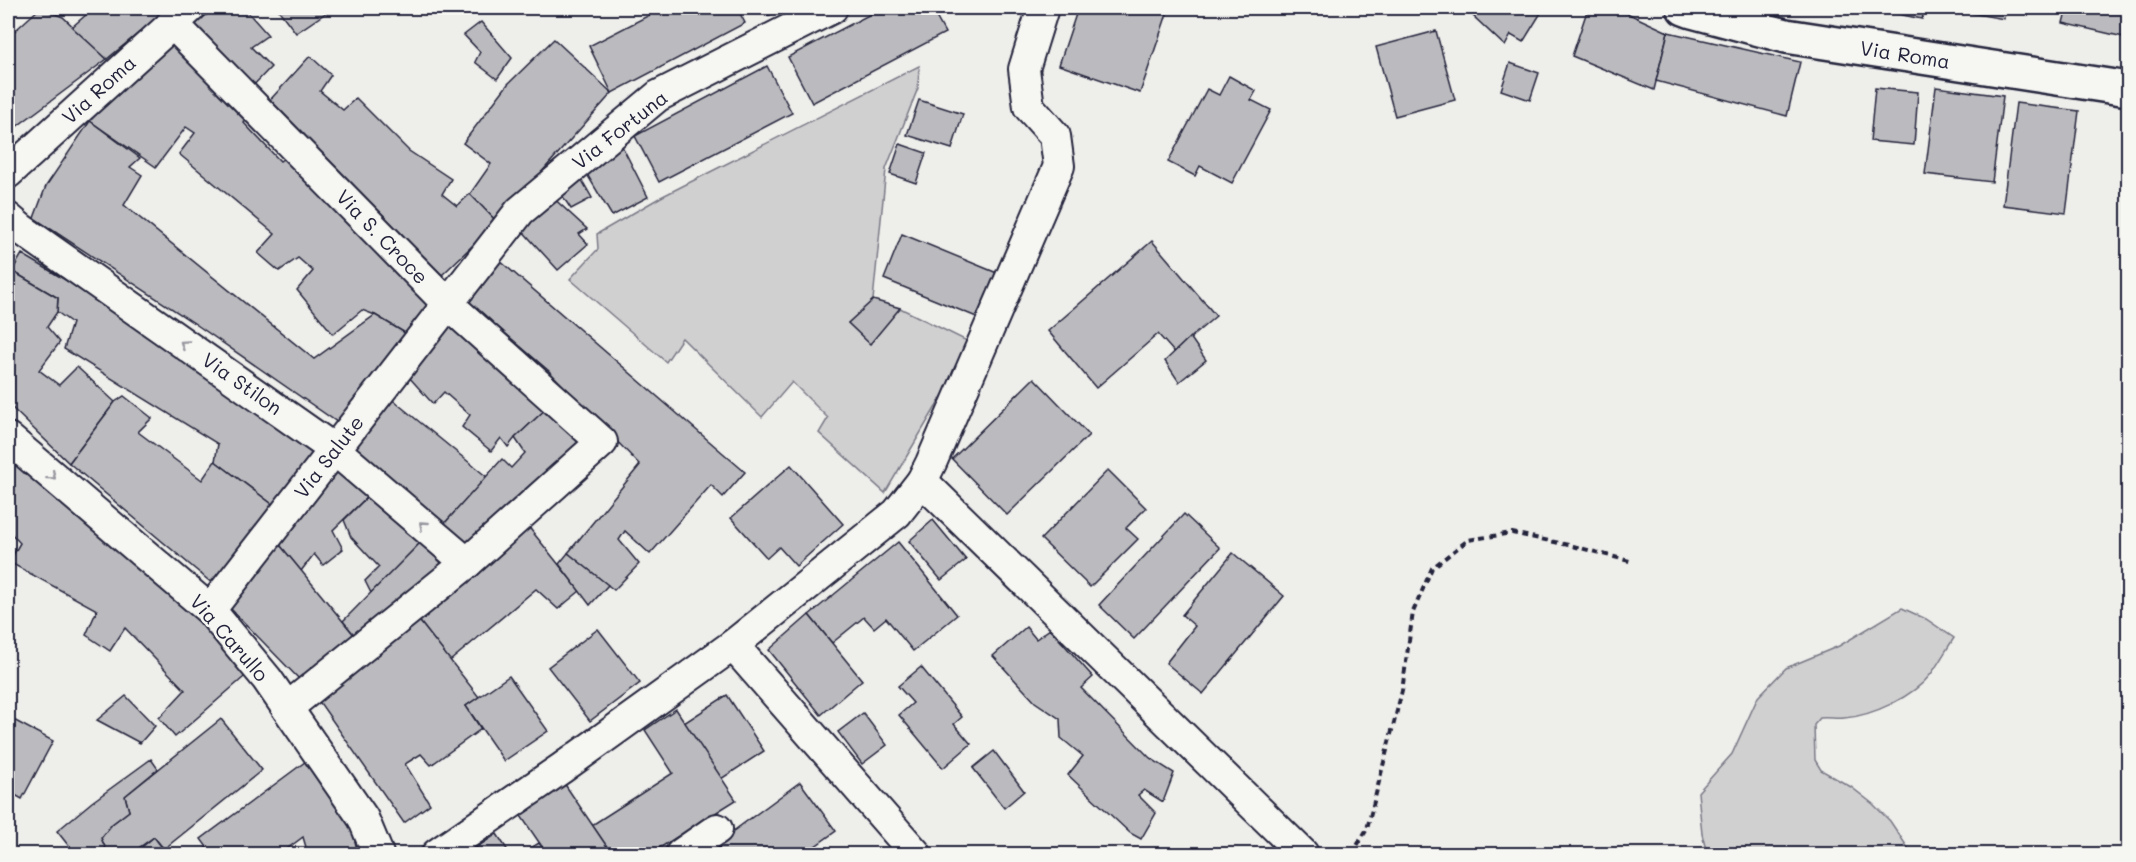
<svg xmlns="http://www.w3.org/2000/svg" width="2136" height="862" font-family="Mali,sans-serif">
<style>
.green{fill:#d0d0d1;stroke:#797986;stroke-width:1.5}
.building{fill:#bbbbbf;stroke:#22223b;stroke-width:1.5}
.lines{fill:none;stroke-linecap:round;stroke-linejoin:round}
.minor-casing{stroke:#22223b;stroke-width:34}
.tertiary-casing{stroke:#22223b;stroke-width:38}
.path{stroke:#22223b;stroke-width:4;stroke-dasharray:6 4.5;stroke-linecap:butt}
.minor{stroke:#f6f6f2;stroke-width:30}
.tertiary{stroke:#f6f6f2;stroke-width:33}
.oneway{stroke:#9797a0}
.labels{text-anchor:middle;stroke-width:5;stroke-linejoin:round;paint-order:stroke}
.street-label{font-size:20px;fill:#22223b;stroke:#f6f6f2}
</style>
<rect width="100%" height="100%" fill="#eeeeeb"/>
<filter id="ink" filterUnits="userSpaceOnUse"><feTurbulence type="fractalNoise" baseFrequency=".0167" numOctaves="2"/><feDisplacementMap in="SourceGraphic" scale="12" xChannelSelector="R" yChannelSelector="G"/><feConvolveMatrix kernelMatrix="1 2 1 2 8 2 1 2 1" color-interpolation-filters="sRGB"/></filter>
<g filter="url(#ink)">
<g class="green">
<path d="M919 66 918 88 886 169 873 300 848 323 870 344 900 308 973 344 885 493 819 433 828 418 792 382 762 417 682 338 666 362 570 279 598 249 597 234 661 197Z"/>
<path d="M1902 608 1926 619 1954 638C1946 650 1939 663 1931 674 1913 697 1872 716 1844 718 1836 719 1828 717 1820 718L1814 725 1815 760 1821 770 1851 787 1873 804 1890 821 1912 854H1707L1702 834 1698 792 1732 754 1758 697 1786 668 1839 646Z"/>
</g>
<g class="building">
<path d="M40 8 63 17 107 59 16 127 8 117V37Z"/>
<path d="M94 8H169L107 59 72 27Z"/>
<path d="M215 8H244L268 35 251 47 271 67 249 90 192 27Z"/>
<path d="M277 8H333L296 33Z"/>
<path d="M663 8H737L745 23 612 93 589 46Z"/>
<path d="M764 8H783L768 16Z"/>
<path d="M882 8H931L945 33 812 103 788 57Z"/>
<path d="M1078 8H1169L1140 93 1059 65Z"/>
<path d="M1473 8H1544L1523 42 1511 35 1505 46 1470 13Z"/>
<path d="M1588 8H1616L1668 32 1654 90 1572 56Z"/>
<path d="M1870 8H1925L1922 19Z"/>
<path d="M1954 8H2006L2004 19 1954 10Z"/>
<path d="M2067 8H2128V38L2063 23Z"/>
<path d="M481 22 512 58 497 79 475 62 480 52 464 35Z"/>
<path d="M1436 31 1455 100 1395 116 1376 47Z"/>
<path d="M1668 32 1800 62 1787 116 1656 81Z"/>
<path d="M554 39 612 93 497 222 470 194 491 164 463 143 508 84Z"/>
<path d="M178 41 252 114 244 123 280 161 290 154 435 299 410 336 375 315 362 310 333 334 297 290 313 271 298 258 279 271 258 253 275 234 179 154 195 133 186 127 156 167 90 121 130 76Z"/>
<path d="M310 56 331 75 320 91 343 110 356 98 409 151 451 179 442 194 457 206 470 194 497 222 442 275 270 100Z"/>
<path d="M1510 63 1539 73 1530 100 1501 90Z"/>
<path d="M767 66 792 113 659 182 635 136Z"/>
<path d="M1229 76 1256 91 1251 100 1271 110 1232 183 1200 166 1195 176 1168 162 1207 89 1219 95Z"/>
<path d="M1936 87 2003 96 1992 182 1925 174Z"/>
<path d="M1875 88 1918 92 1914 145 1870 141Z"/>
<path d="M919 100 963 114 952 149 907 135Z"/>
<path d="M2016 103 2079 111 2066 213 2003 205Z"/>
<path d="M90 121 140 158 130 167 142 175 124 205 314 359 375 315 410 336 337 422 194 323 34 218 46 186Z"/>
<path d="M621 144 648 197 612 216 585 171Z"/>
<path d="M900 144 926 153 916 183 890 174Z"/>
<path d="M579 175 592 198 571 209 558 189Z"/>
<path d="M549 194 587 229 579 234 588 244 558 270 519 227Z"/>
<path d="M902 234 997 273 979 318 884 279Z"/>
<path d="M1152 241 1216 316 1174 352 1158 334 1096 388 1048 331Z"/>
<path d="M22 254 139 324 317 450 276 507 215 461 218 444 64 349 72 323 57 312 58 298 12 271Z"/>
<path d="M499 260 745 472 723 497 711 485 650 554 625 531 619 540 639 564 614 590 568 553 640 465 549 371 464 298Z"/>
<path d="M12 271 58 298 57 312 47 327 60 342 39 370 59 385 77 367 115 402 69 463 8 404V277Z"/>
<path d="M873 300 900 308 870 344 848 323Z"/>
<path d="M451 317 549 406 515 438 508 447 501 438 491 451 462 427 470 415 444 392 433 404 408 376Z"/>
<path d="M1190 337 1206 360 1179 382 1165 361Z"/>
<path d="M1034 378 1089 435 1007 515 952 459Z"/>
<path d="M124 396 152 418 138 432 202 480 215 461 276 507 214 585 69 463 115 402Z"/>
<path d="M389 397 487 477 444 524 352 445Z"/>
<path d="M549 406 581 446 469 545 444 524 502 459 511 468 525 453 515 438Z"/>
<path d="M8 455 207 616 251 671 175 737 159 718 185 690 125 628 110 651 86 635 97 610 9 562 20 543 8 530Z"/>
<path d="M338 464 372 492 333 530 343 549 323 565 314 554 301 571 280 545Z"/>
<path d="M791 465 843 524 796 566 779 547 767 558 731 518Z"/>
<path d="M1108 470 1146 508 1126 528 1138 539 1090 587 1041 539Z"/>
<path d="M372 492 421 542 371 593 365 581 379 567 351 537 344 520Z"/>
<path d="M1184 514 1220 548 1134 639 1099 605Z"/>
<path d="M933 520 966 560 941 580 909 541Z"/>
<path d="M527 525 580 591 558 609 536 589 450 661 417 618Z"/>
<path d="M421 542 448 570 355 636 343 621Z"/>
<path d="M898 542 957 615 913 651 886 618 874 628 864 617 832 643 809 615Z"/>
<path d="M280 545 355 636 303 683 229 607Z"/>
<path d="M568 553 608 585 590 605 559 564Z"/>
<path d="M1233 553 1284 596 1203 694 1166 663 1195 626 1182 615Z"/>
<path d="M809 615 862 680 821 715 769 650Z"/>
<path d="M417 618 479 697 466 706 481 729 431 765 421 754 405 764 430 804 404 823 318 700Z"/>
<path d="M1026 627 1036 639 1050 629 1093 677 1081 688 1150 758 1174 773 1163 802 1144 790 1138 795 1156 813 1141 839 1130 833 1068 775 1083 756 1061 738 1060 719 1035 702 993 656Z"/>
<path d="M598 629 640 683 590 721 548 667Z"/>
<path d="M921 667 962 717 954 724 971 744 943 768 899 715 913 703 898 686Z"/>
<path d="M509 676 548 731 504 761 466 706Z"/>
<path d="M727 695 764 751 721 779 684 723Z"/>
<path d="M126 696 155 726 140 743 97 720Z"/>
<path d="M676 709 736 800 650 854H612L592 825 673 773 645 730Z"/>
<path d="M863 713 887 745 862 764 838 732Z"/>
<path d="M8 717 53 741 22 799 8 791Z"/>
<path d="M221 719 262 770 164 849 154 837 130 854H108L101 838 112 824 129 811 125 796Z"/>
<path d="M994 751 1024 791 1004 808 973 768Z"/>
<path d="M151 759 158 769 125 796 129 811 112 824 101 838 108 854H75L57 831 92 802Z"/>
<path d="M309 759 348 811 358 854H308L303 837 280 854H197L207 847 201 839Z"/>
<path d="M800 782 836 831 804 854H702Z"/>
<path d="M564 783 612 854H547L519 813Z"/>
<path d="M497 834 510 854H467Z"/>
<path d="M154 837 167 854H130L141 848Z"/>
<path d="M539 843 547 854H521Z"/>
</g>
<g class="lines">
<g class="minor-casing">
<g id="minor">
<path d="M172 23 448 304 602 442 467 563 287 708"/>
<path d="M8 173 190 8"/>
<path d="M8 218 21 229 335 450 467 563"/>
<path d="M8 438 210 610 267 679 363 818 378 854"/>
<path d="M922 481 1303 854"/>
<path d="M210 610 520 211 658 96 832 8"/>
<path d="M733 645 916 854"/>
<path d="M437 854 562 768 733 645 897 513 922 481 931 463 1059 166 1055 136 1029 107 1024 69 1043 8"/>
<path d="M681 854 717 829"/>
</g>
</g>
<g class="tertiary-casing">
<path id="tertiary" d="M1684 8 1692 11 1786 36 2128 89"/>
</g>
<path class="path" d="M1352 854 1367 829 1402 691 1413 612 1432 568 1468 540 1512 533 1573 546 1633 562"/>
<use href="#minor" class="minor"/>
<use href="#tertiary" class="tertiary"/>
</g>
<defs><path id="oneway-chevron" d="M-2-3.5L2.5 0L-2 3.5" fill="none" stroke-width="1.6" stroke-linecap="round" stroke-linejoin="round" transform="scale(1.5)"/></defs>
<g class="oneway">
<use href="#oneway-chevron" transform="translate(184 344) rotate(-145)"/>
<use href="#oneway-chevron" transform="translate(52 476) rotate(40)"/>
<use href="#oneway-chevron" transform="translate(423 525) rotate(-139)"/>
</g>
</g>
<g class="labels">
<g class="street-label">
<text transform="translate(1905 55) rotate(9)" y="7">Via Roma</text>
<text transform="translate(99 90) rotate(-42)" y="7">Via Roma</text>
<text transform="translate(620 130) rotate(-38)" y="7">Via Fortuna</text>
<text transform="translate(382 237) rotate(46)" y="7">Via S. Croce</text>
<text transform="translate(242 384) rotate(35)" y="7">Via Stilon</text>
<text transform="translate(329 457) rotate(-52)" y="7">Via Salute</text>
<text transform="translate(229 638) rotate(49)" y="7">Via Carullo</text>
</g>
</g>
<rect width="2136" height="862" fill="none" stroke="#f6f6f2" stroke-width="30"/>
<rect x="15" y="15" width="2106" height="832" fill="none" stroke="#22223b" stroke-width="2" filter="url(#ink)"/>
</svg>
